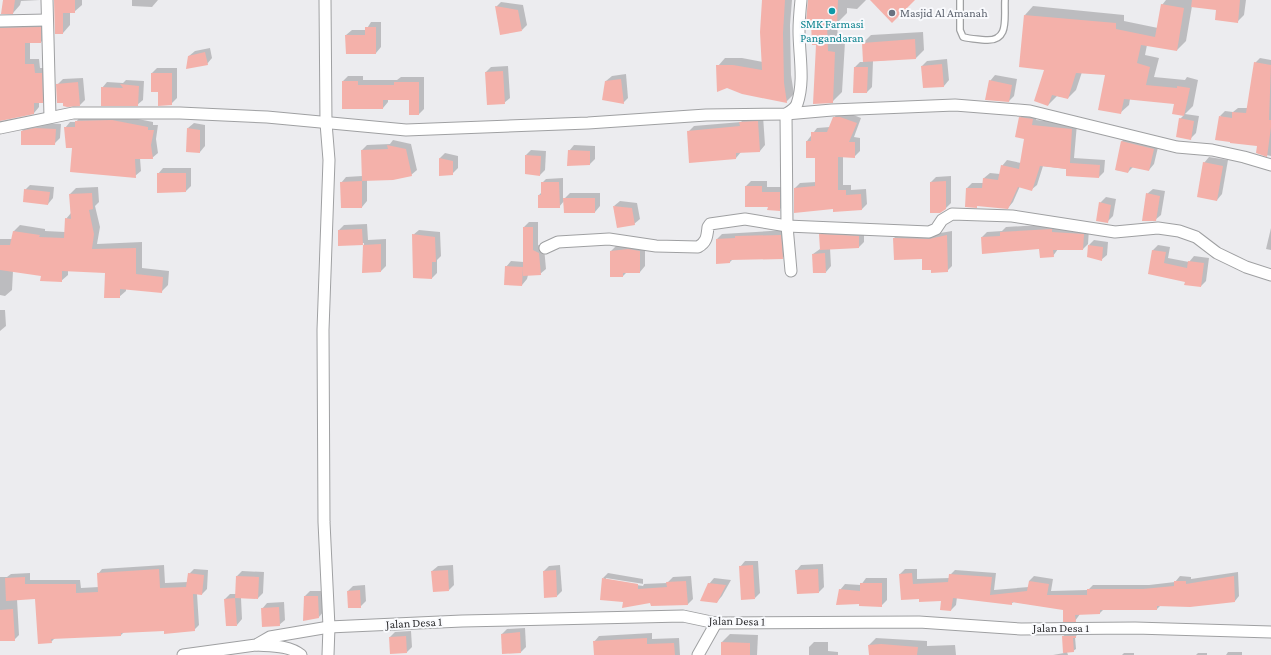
<svg xmlns="http://www.w3.org/2000/svg" width="1271" height="655" font-family="'Crimson Pro',serif">
<style>
.shadow{fill:#0003;fill-rule:evenodd}
.building{fill:#f4b1aa}
.lines{fill:none;stroke-linecap:round;stroke-linejoin:round}
.service-casing{stroke:#9fa0a2;stroke-width:8}
.minor-casing{stroke:#9fa0a2;stroke-width:13}
.service{stroke:#fff;stroke-width:5.5}
.minor{stroke:#fff;stroke-width:11}
.culture-dot{fill:#0f9aa8;stroke:#f9fafd;stroke-width:1.5}
.worship-dot{fill:#6b7280;stroke:#f9fafd;stroke-width:1.5}
.labels{text-anchor:middle;stroke-width:4;stroke-linejoin:round;paint-order:stroke}
.worship-label{font-size:12px;fill:#5b616d;stroke:#f9fafd;text-anchor:start}
.culture-label{font-size:12px;fill:#0d838f;stroke:#f9fafd}
.street-label{font-size:12px;fill:#2e2e30;stroke:#f9fafd}
</style>
<rect width="100%" height="100%" fill="#ececef"/>
<g class="shadow">
<path d="M4 0H40L21 1 20 5 13 13Z"/>
<path d="M55 0H82V5L74 12H70V25L63 33Z"/>
<path d="M132 0H158L152 7 132 6Z"/>
<path d="M763 0H792L790 25 791 75 794 94 786 102 718 66 725 58H742L763 62Z"/>
<path d="M808 0H866L857 9 847 8V13L837 23 838 41 845 42 842 92 832 102 812 22H807Z"/>
<path d="M1166 0H1246L1244 15 1237 22 1217 9 1192 6 1186 41 1177 50 1147 45 1145 55 1159 58 1154 77 1185 80 1187 77 1198 80 1193 106 1185 114 1199 116 1196 133 1190 139 1180 119 1184 115 1175 103 1130 99 1129 105 1120 113 1106 74 1082 72 1076 90 1068 98 1057 96 1048 105 1045 69 1025 15 1033 6 1124 15V21L1158 28 1162 5Z"/>
<path d="M501 2 523 5 527 25 522 30 496 7Z"/>
<path d="M0 22H46V37L41 42H30V59H39L40 68H47L48 97 42 102H39V107L34 113 0 120Z"/>
<path d="M371 22H381V47L376 53 346 35 352 30H366Z"/>
<path d="M923 32 924 50 916 58 873 61 872 87 867 92 855 67 860 62H864L863 43 871 35Z"/>
<path d="M210 48 212 58 207 64 189 56 195 51Z"/>
<path d="M1260 58 1271 60V156L1257 153 1258 145 1220 116 1225 111 1233 112 1238 108H1248L1255 63Z"/>
<path d="M947 59 949 80 944 86 924 87 922 66 927 61Z"/>
<path d="M508 66 510 98 504 103 486 72 491 67Z"/>
<path d="M157 68H177V98L171 104 152 73Z"/>
<path d="M626 74 628 98 623 103 606 81 612 76Z"/>
<path d="M995 75 1017 79 1014 96 1009 101 990 81Z"/>
<path d="M348 76H363V80H397L401 77H424V109L419 114 410 99H388V102L383 108 343 81Z"/>
<path d="M83 78 85 100 80 105 57 85 63 79Z"/>
<path d="M126 80 144 81 143 100 137 105 102 88 107 82 123 83Z"/>
<path d="M839 112H846L861 118 854 137 860 138V151L854 157 843 156V185H851V190L866 189 867 204 862 209 834 208 795 188 800 183 816 182V157L807 141 817 128 830 127 834 118Z"/>
<path d="M1025 112 1038 114 1036 120 1077 124 1074 158 1105 160 1104 172 1099 177 1067 169 1043 166 1037 185 1031 190 1020 186 1013 202 1008 208 978 205 976 207 966 206 967 188 972 183H984V178L990 173 1000 174 1002 166 1007 160 1021 163 1025 138 1020 118Z"/>
<path d="M118 115 153 122V125H158L156 139 158 153 152 158H140L141 171 135 176 73 147 65 128 70 122H76L81 116Z"/>
<path d="M763 116 765 145 760 151 741 152 736 158 690 162 688 132 694 126 741 122 746 117Z"/>
<path d="M41 123 61 124 60 138 54 144 22 131 27 126Z"/>
<path d="M194 123 205 125V146L200 152 188 128Z"/>
<path d="M1127 136 1159 143 1154 164 1149 170 1134 166 1128 172 1116 170 1122 141Z"/>
<path d="M393 140 411 144 417 170 411 175 367 180V201L362 207H342L341 183 346 177 362 176V150L367 145 390 144Z"/>
<path d="M574 145 595 146V159L590 164 568 165 569 151Z"/>
<path d="M531 150 546 151 545 170 540 175 526 155Z"/>
<path d="M445 153 458 156V168L452 174 440 175V158Z"/>
<path d="M1209 157 1228 160 1222 194 1217 200 1204 163Z"/>
<path d="M163 168H191V186L186 191 158 174Z"/>
<path d="M951 176V203L946 208 931 182 936 177Z"/>
<path d="M563 178V200L570 193H600V206L595 212 564 201 559 207 539 195 542 192V183L546 179Z"/>
<path d="M751 181H767V187H785V204L779 210 746 186Z"/>
<path d="M30 185 54 187 53 198 48 204 25 190Z"/>
<path d="M98 187 99 202 95 206 100 227 97 244 142 242V268L169 271 168 285 161 292 126 288V291L119 297 106 272 68 270V275L61 281 42 275 13 271 12 290 5 296 0 295V239H12L14 231 20 225 45 229V231L65 232 66 219 71 213 70 194 76 188Z"/>
<path d="M1153 189 1165 191 1161 215 1155 220 1147 194Z"/>
<path d="M1106 197 1116 199 1113 216 1107 222 1100 203Z"/>
<path d="M620 201 637 203 640 219 634 224 614 206Z"/>
<path d="M529 222H538V245L544 247 546 269 540 274 528 275 527 279 522 285 506 267 511 261 524 262V227Z"/>
<path d="M367 224 368 240 386 239V266L381 271 363 272 364 243 339 245V230L344 225Z"/>
<path d="M1057 224 1089 229 1088 244 1083 249H1058L1053 256 1040 248 982 237 987 232 1002 231 1006 227Z"/>
<path d="M1271 228V250L1266 249Z"/>
<path d="M825 229 864 231V242L859 247 830 248 831 266 826 272 813 254 820 249V235Z"/>
<path d="M419 230 440 232 441 256 437 260V273L432 278 413 235Z"/>
<path d="M786 230 788 253 782 258 733 259 730 262 717 263V239L722 234Z"/>
<path d="M952 231V266L947 271 923 258 895 259 894 238 899 233 934 234Z"/>
<path d="M1094 240 1108 242 1107 255 1101 260 1089 245Z"/>
<path d="M1158 245 1170 247 1168 258 1189 262 1194 256 1209 258 1206 281 1201 286 1186 281 1149 273 1153 250Z"/>
<path d="M616 246H645V266L640 272H627L623 276 611 251Z"/>
<path d="M0 310H5L6 326 0 331Z"/>
<path d="M745 561H758L760 593 755 598 740 567Z"/>
<path d="M823 564 824 587 819 592 796 571 801 565Z"/>
<path d="M164 565 165 583 188 582 189 574 194 569 208 570 207 589 202 594H197L199 625 194 630 165 633V630L124 632 121 635 55 638 51 642 36 598 17 599 19 635 14 640H0V577H7L11 574 30 573V580H80L81 588 99 587 98 574 102 569Z"/>
<path d="M453 565 454 585 449 590 432 571 438 566Z"/>
<path d="M560 565 562 591 557 596 544 571 549 566Z"/>
<path d="M905 569H917V579L950 578V575L955 570 996 573 994 590 1029 587V581L1034 576 1053 579 1051 591 1088 590 1093 585H1149L1175 582 1180 576 1191 577V579L1238 572 1239 596 1235 601 1161 605 1157 609H1104L1100 613 1080 614 1075 621 1064 609 1014 602 1012 603 957 597 956 605 951 610 942 600 920 598 900 574Z"/>
<path d="M242 571 264 572 263 593 258 598H241L242 619 237 625 225 599 230 594H237V576Z"/>
<path d="M608 573 643 579V584L667 583 673 577 691 576 693 599 688 604 624 601 603 578ZM606 578 644 584 643 586 606 580Z"/>
<path d="M714 578 731 580 722 596 717 602 709 584Z"/>
<path d="M866 578H887V600L881 606 860 603 840 590 845 584 861 585Z"/>
<path d="M365 585 366 601 360 607 348 591 353 586Z"/>
<path d="M310 591H323L324 611 319 617 305 596Z"/>
<path d="M284 602 285 620 279 625 262 609 267 603Z"/>
<path d="M525 628 526 647 521 652 502 634 507 629Z"/>
<path d="M411 631 412 647 407 652 390 637 395 632Z"/>
<path d="M652 633V639L679 638 680 655H595L594 642 599 636Z"/>
<path d="M730 634 758 635 757 655H722V642Z"/>
<path d="M1066 634H1078L1075 637 1076 649 1073 651 1067 652 1068 655H1053L1064 653 1063 636Z"/>
<path d="M876 638 927 641V646L955 645 956 655H870L869 645Z"/>
<path d="M814 642H828V651L838 652V655H809V647Z"/>
<path d="M1228 652H1242V655H1226Z"/>
<path d="M1124 653H1134V655H1122Z"/>
<path d="M1198 653H1207V655H1196Z"/>
</g>
<g class="building">
<path d="M3 0H15L13 14H1Z"/>
<path d="M54 0H75V13H63V34H55Z"/>
<path d="M762 0H785L783 33 784 83 787 103 742 94 727 88 717 92 716 65H733L762 70 760 32Z"/>
<path d="M808 0H838L837 24H827L828 51 835 52 833 103 813 104 816 45H812L811 23H806Z"/>
<path d="M870 0H915L892 23Z"/>
<path d="M1192 0H1240L1238 23 1215 20 1216 10 1191 7Z"/>
<path d="M1161 4 1184 8 1177 51 1141 45 1137 63 1150 67 1146 85 1177 88V86L1190 88 1184 116 1172 114 1174 104 1124 99 1121 114 1098 110 1105 75 1076 73 1068 99 1052 95 1048 106 1034 101 1044 70 1019 67 1024 15 1116 23V29L1155 37Z"/>
<path d="M495 6 518 10 522 31 500 35Z"/>
<path d="M41 27V43H25V64H34L35 73H42L43 103H34V114L0 121V28Z"/>
<path d="M365 27H376V54H346L345 35H365Z"/>
<path d="M915 39 916 59 863 62 862 43Z"/>
<path d="M205 52 208 65 186 69 188 56Z"/>
<path d="M1254 62 1271 65 1269 120H1271V127L1267 157 1256 153 1257 146 1230 143V142L1215 140 1219 116 1232 118V112L1246 113Z"/>
<path d="M942 64 944 87 923 88 921 66Z"/>
<path d="M854 67H868L867 93H853Z"/>
<path d="M503 71 505 104 487 105 485 72Z"/>
<path d="M151 73H172V105L158 106V92H151Z"/>
<path d="M621 79 624 104 602 100 605 81Z"/>
<path d="M989 80 1012 85 1009 102 985 100Z"/>
<path d="M342 81H358V85H394V82H419V115H409V100H383V109H342Z"/>
<path d="M78 82 80 106 67 107 63 106V103H57L56 84Z"/>
<path d="M120 84 139 86 138 106H101V87L123 88Z"/>
<path d="M833 117H840L857 123 849 142H855V158L838 157V190H846V195L861 194 862 210 833 212V209L794 213V188L815 186V158H806V141H811V132H827Z"/>
<path d="M1019 117 1033 119 1032 125 1072 129 1070 163 1100 165 1099 178 1066 176V169L1040 166 1032 191 1018 187 1008 209 977 206V208L965 207 966 188H982L983 178 998 180 1001 165 1019 169 1024 139 1015 137Z"/>
<path d="M1179 118 1194 121 1191 140 1176 137Z"/>
<path d="M112 120 148 127V130H154L151 145 153 159H135L136 178 70 172 72 148H66L64 127H75V121Z"/>
<path d="M758 121 760 152 736 153V159L689 163 687 131 740 126 739 122Z"/>
<path d="M35 128 56 129 55 145H21V131Z"/>
<path d="M187 128 200 130V153L186 152Z"/>
<path d="M1121 141 1154 149 1149 171 1130 167 1128 173 1115 170Z"/>
<path d="M387 145 406 149 412 176 393 180 362 181 361 150 388 149Z"/>
<path d="M568 150 590 151V165L567 166Z"/>
<path d="M525 155 541 156 540 176 525 174Z"/>
<path d="M439 158 453 161V175L439 176Z"/>
<path d="M1203 162 1223 166 1217 201 1197 197Z"/>
<path d="M157 173H186V192L157 193Z"/>
<path d="M362 181V208H341L340 182Z"/>
<path d="M946 181V209L940 213H930V182Z"/>
<path d="M541 182H559L560 208H538V195H541Z"/>
<path d="M745 186H762V192H780V211L767 210 768 207H745Z"/>
<path d="M24 189 50 192 48 205 23 202Z"/>
<path d="M92 193 93 209 89 210 94 234 92 249 136 248V274L163 277 162 293 120 289V298H104L105 273 62 271V282L40 281 41 276 0 270V245H10L13 231 40 235 39 237 64 238 65 218 71 219 69 194Z"/>
<path d="M1146 193 1160 196 1156 221H1142Z"/>
<path d="M563 198H595V213H564Z"/>
<path d="M1099 202 1111 205 1108 223 1096 221Z"/>
<path d="M613 206 632 208 635 225 617 228Z"/>
<path d="M523 227H533V250L539 253 541 275 523 276Z"/>
<path d="M362 229 363 245 338 246V230Z"/>
<path d="M1052 229V232L1084 234 1083 250H1053L1054 257 1040 258 1039 249 982 254 981 237 1000 236V232Z"/>
<path d="M412 234 435 237 436 262H432V279L413 278Z"/>
<path d="M819 234 859 236V248L820 250Z"/>
<path d="M781 235 783 259 730 260V263L716 264V239L735 238V236Z"/>
<path d="M947 235 948 272 931 273V270H922V259L894 260 893 238 929 239Z"/>
<path d="M381 244V272L362 273 363 245Z"/>
<path d="M1088 245 1103 247 1102 261 1087 257Z"/>
<path d="M628 249 640 251V273H623V277H610V251Z"/>
<path d="M1152 250 1166 252 1164 263 1187 268 1188 261 1204 263 1201 287 1184 285 1185 282 1148 274Z"/>
<path d="M825 253 826 273H813L812 254Z"/>
<path d="M505 266 523 267 522 286 504 285Z"/>
<path d="M753 565 755 599 741 600 739 566Z"/>
<path d="M159 569 160 588 186 587 188 573 204 575 202 595 193 594 195 631 164 634V631L121 633V636L51 639 52 643 38 644 35 599 6 601 5 578 25 577V584H76V593L98 592 97 573Z"/>
<path d="M818 569 819 593 797 594 795 570Z"/>
<path d="M448 570 449 591 433 592 431 571Z"/>
<path d="M556 570 557 597 544 598 543 571Z"/>
<path d="M912 573 913 584 948 582 949 574 992 577 990 595 1027 591 1029 581 1049 584 1047 595H1087V589H1143L1174 586V581H1186V584L1234 576 1235 602 1190 607 1157 606V610H1100V614L1075 615 1076 622H1063V610L1012 602V605L953 598 951 611 940 610 941 601 919 602V599L901 600 899 574Z"/>
<path d="M236 576 259 577 258 599 235 598Z"/>
<path d="M602 578 638 584V589L667 587 666 582 686 581 688 605 651 606 650 603 622 608 623 602 600 600Z"/>
<path d="M708 583 726 585 717 603 700 601Z"/>
<path d="M860 583H882V607L859 606V604L836 605 839 589 860 591Z"/>
<path d="M360 590 361 608H348L347 591Z"/>
<path d="M304 596H318L319 618 303 621Z"/>
<path d="M235 598 237 626H226L224 599Z"/>
<path d="M279 607 280 626 262 627 261 608Z"/>
<path d="M13 609 15 641H0V610Z"/>
<path d="M520 632 521 653 502 654 501 634Z"/>
<path d="M406 636 407 653 390 654 389 637Z"/>
<path d="M1062 636H1076V638H1073L1074 652 1063 653Z"/>
<path d="M647 638V644L674 643 675 655H594L593 641Z"/>
<path d="M721 642 750 643V655H721Z"/>
<path d="M881 644 918 647 917 655H869L868 645Z"/>
</g>
<g class="lines">
<g class="service-casing">
<path id="service" d="M960 0V30L963 37C970 39 977 39 985 40 1010 42 1004 18 1005 0"/>
</g>
<g class="minor-casing">
<g id="minor">
<path d="M47 0 50 117"/>
<path d="M325 0 326 123 329 160 323 330 324 522 329 627 328 655"/>
<path d="M0 21 47 20"/>
<path d="M0 128 73 113H180L267 117 406 130 588 123 706 115 786 114 832 110 955 105 1030 111 1177 147 1212 150 1244 157 1271 165"/>
<path d="M545 248 558 242 609 239 656 246 698 247C707 242 707 236 708 227L710 224 745 219 787 226 929 232 936 229 942 220 952 214 1012 216 1115 232 1158 228 1179 231 1196 237 1217 253 1246 267 1271 275"/>
<path d="M791 271 787 226 786 114C791 111 795 109 797 104 805 81 799 55 799 31 799 21 800 10 801 0"/>
<path d="M257 645C271 646 289 645 301 655"/>
<path d="M183 655 256 645 270 637 329 627 462 621 683 616 716 623 919 622 1021 629 1135 628 1271 632"/>
<path d="M698 655 716 623"/>
</g>
</g>
<use href="#service" class="service"/>
<use href="#minor" class="minor"/>
</g>
<circle class="culture-dot" cx="832" cy="11" r="4"/>
<circle class="worship-dot" cx="892" cy="13" r="4"/>
<g class="labels">
<g class="worship-label">
<text x="900" y="17">Masjid Al Amanah</text>
</g>
<g class="culture-label">
<text x="832" y="28">SMK Farmasi<tspan x="832" dy="14">Pangandaran</tspan></text>
</g>
<g class="street-label">
<text transform="translate(737 621) rotate(1)" y="4">Jalan Desa 1</text>
<text transform="translate(414 623) rotate(-3)" y="4">Jalan Desa 1</text>
<text x="1061" y="632">Jalan Desa 1</text>
</g>
</g>
</svg>
